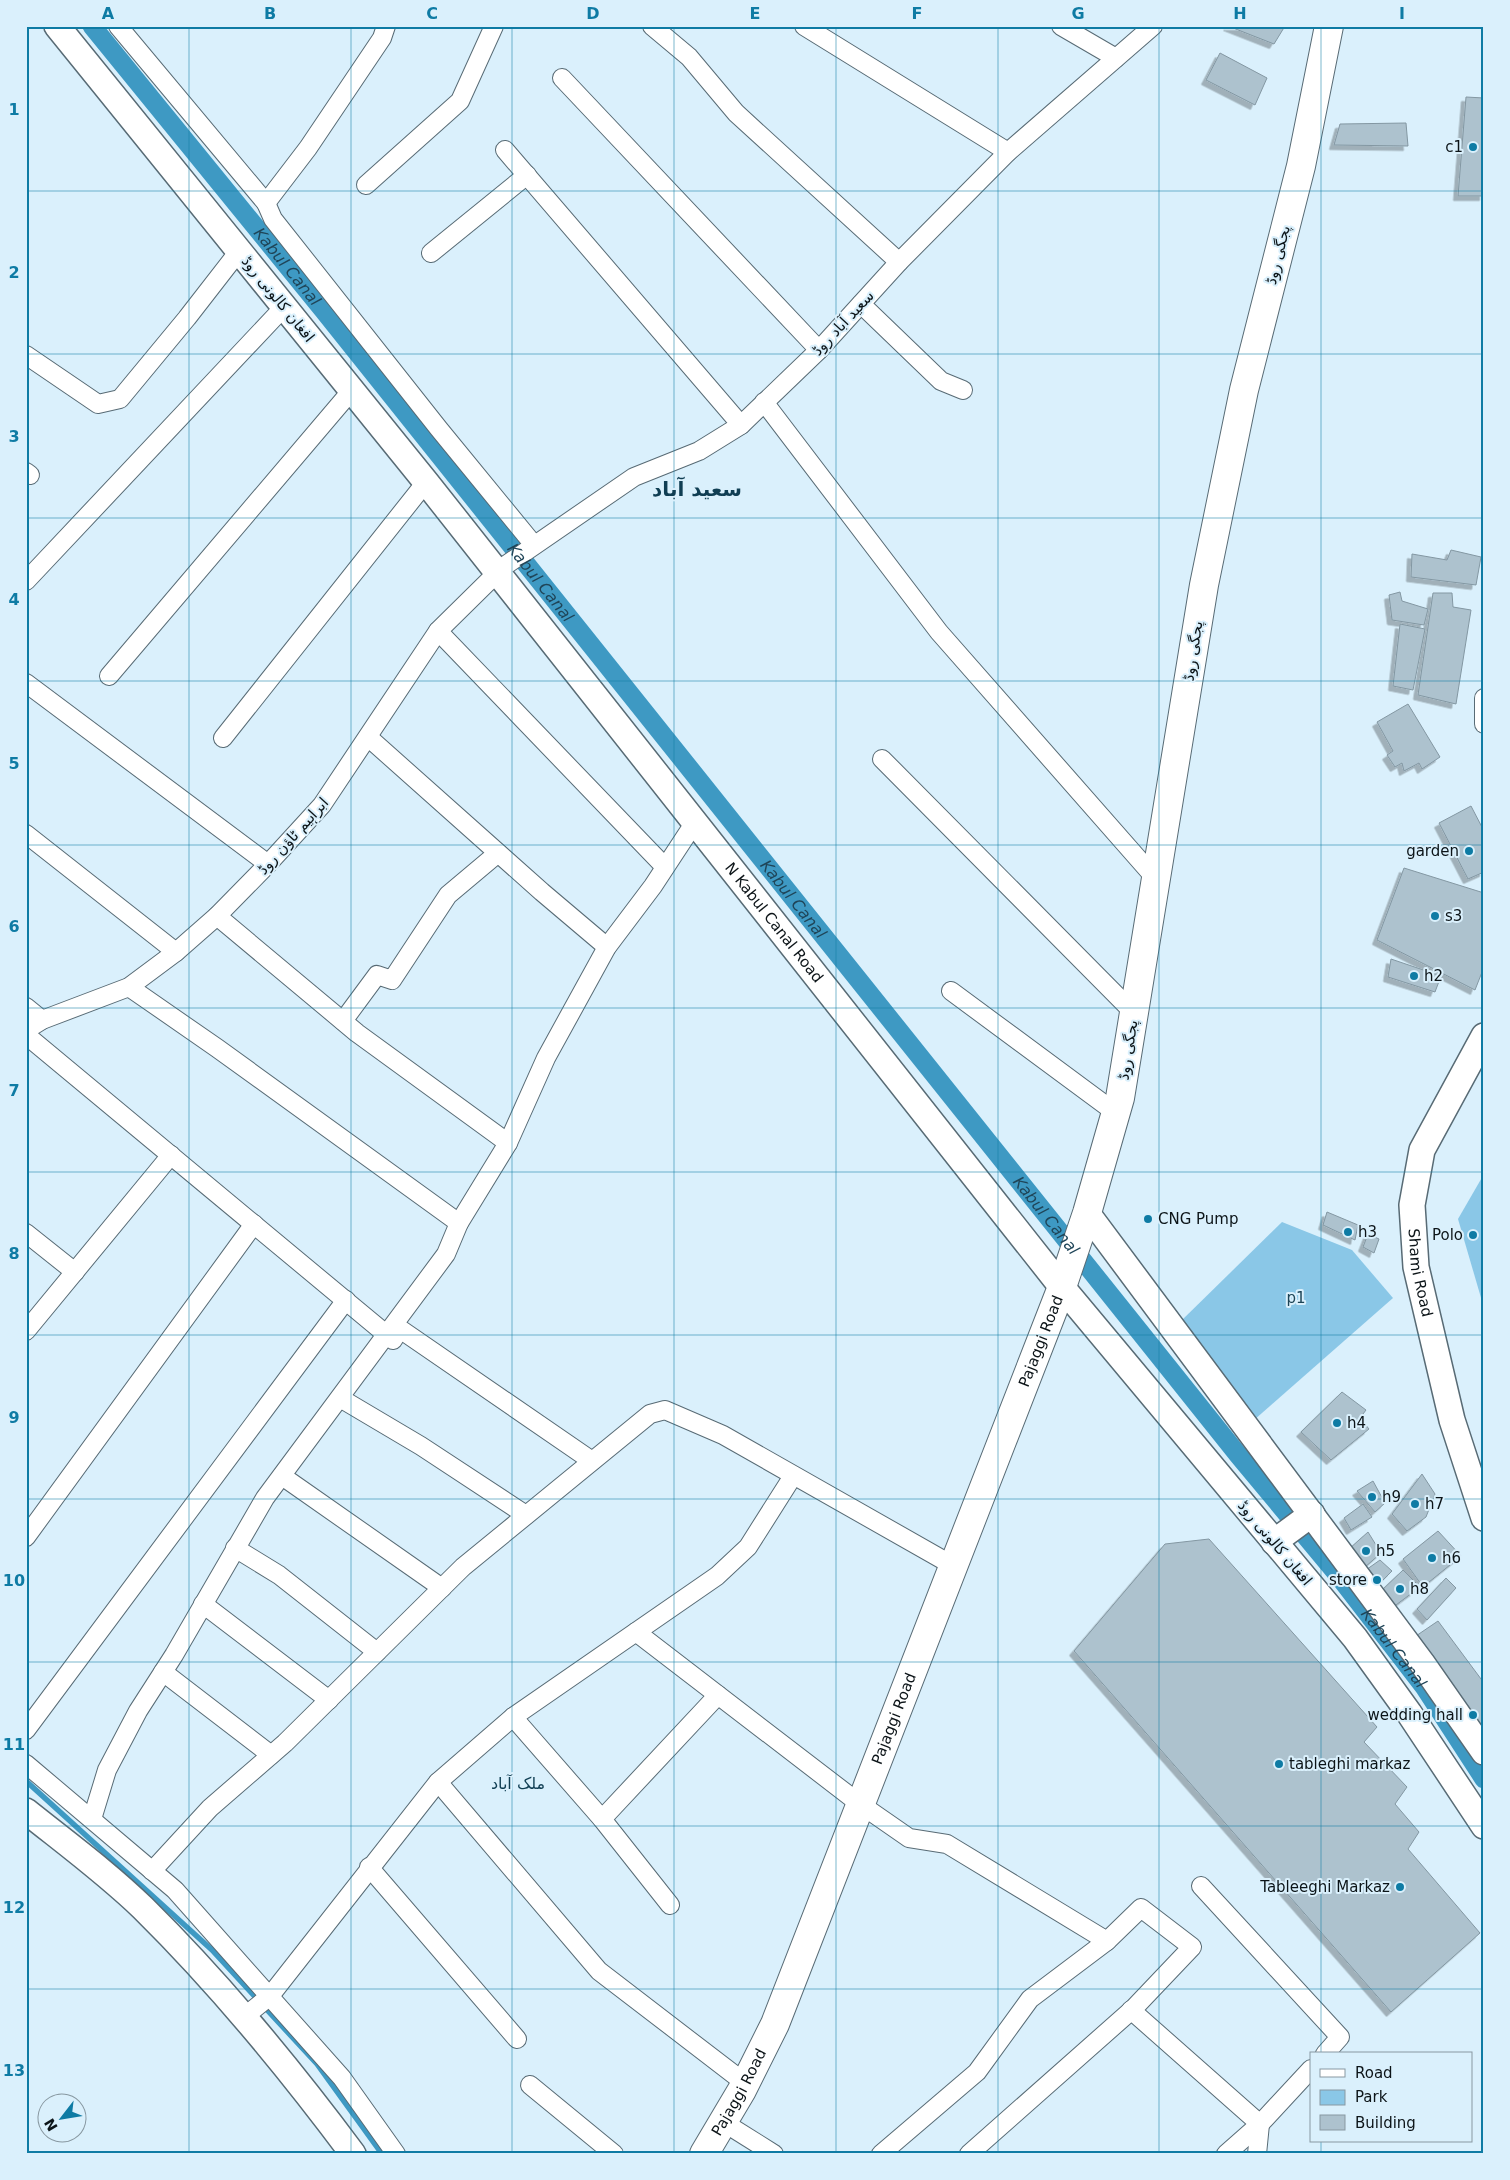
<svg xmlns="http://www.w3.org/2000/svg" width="1510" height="2180" font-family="'DejaVu Sans',Vazirmatn,sans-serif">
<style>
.green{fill:#8ac7e7}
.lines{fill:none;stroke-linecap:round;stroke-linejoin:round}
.stream{stroke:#3e99c3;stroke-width:5.5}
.canal{stroke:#3e99c3;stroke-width:19}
.building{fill:#adc2ce;stroke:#8397a2;filter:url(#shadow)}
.street-casing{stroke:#586b75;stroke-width:20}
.secondary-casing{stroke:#586b75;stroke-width:28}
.primary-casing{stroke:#586b75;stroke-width:30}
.street{stroke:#fff;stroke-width:18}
.secondary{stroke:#fff;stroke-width:25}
.primary{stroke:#fff;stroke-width:28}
.grid{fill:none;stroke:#0e7ba4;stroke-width:1;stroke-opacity:0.55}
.poi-dot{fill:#0e7ba4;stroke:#daf0fc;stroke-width:2}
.labels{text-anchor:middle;stroke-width:4;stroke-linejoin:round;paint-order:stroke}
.poi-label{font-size:15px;fill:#0c1418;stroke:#daf0fc;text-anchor:start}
.street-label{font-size:15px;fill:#0c1418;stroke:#daf0fc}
.park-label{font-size:15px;fill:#1d4456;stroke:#daf0fc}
.water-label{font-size:16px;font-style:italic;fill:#1f4558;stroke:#daf0fc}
.neighbourhood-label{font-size:16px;fill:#103e53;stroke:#daf0fc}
.district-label{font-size:20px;font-weight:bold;fill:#103e53;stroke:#daf0fc}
.neatline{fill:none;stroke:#0e7ba4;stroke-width:2}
.grid-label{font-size:16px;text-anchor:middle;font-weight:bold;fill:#0e7ba4}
</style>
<defs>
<filter id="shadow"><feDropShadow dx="-4.5" dy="4.5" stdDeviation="0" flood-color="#0004"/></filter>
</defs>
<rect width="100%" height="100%" fill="#daf0fc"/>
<g class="green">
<path d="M1484 1174V1308L1458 1219Z"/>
<path d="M1282 1222 1352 1250 1393 1298 1254 1420 1180 1322Z"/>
</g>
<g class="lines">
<path class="stream" d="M26 1781 212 1950 317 2064 382 2154"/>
<path class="canal" id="s1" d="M92 26 324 311 1239 1456 1337 1574 1425 1688 1484 1779"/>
</g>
<g class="building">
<path d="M1228 26H1285L1274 44Z"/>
<path d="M1220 53 1267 78 1255 105 1206 80Z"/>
<path d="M1466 97 1484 98V196H1458Z"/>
<path d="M1406 123 1408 146 1334 145 1340 124Z"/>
<path d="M1451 550 1481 557 1476 585 1411 577 1412 554 1447 560Z"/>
<path d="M1400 592 1402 601 1428 609 1424 625 1392 620 1389 595Z"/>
<path d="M1433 593H1452L1453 607 1471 610 1456 704 1418 695Z"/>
<path d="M1400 624 1425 629 1413 690 1393 686Z"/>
<path d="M1408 704 1440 757 1422 769 1419 763 1404 771 1402 763 1395 767 1387 755 1393 751 1377 722Z"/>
<path d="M1471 806 1484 831V872L1468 879 1439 823Z"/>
<path d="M1404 868 1484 893V967L1475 990 1377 940Z"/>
<path d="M1391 959 1441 976 1435 992 1388 977Z"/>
<path d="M1327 1212 1358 1225 1355 1240 1323 1225Z"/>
<path d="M1368 1234 1379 1239 1374 1253 1363 1247Z"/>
<path d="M1342 1392 1366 1410 1360 1418 1369 1429 1331 1460 1301 1432Z"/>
<path d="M1422 1474 1435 1494 1426 1517 1407 1531 1392 1514Z"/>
<path d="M1373 1481 1385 1503 1375 1512 1357 1491Z"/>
<path d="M1363 1504 1372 1517 1351 1530 1344 1518Z"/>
<path d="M1438 1531 1461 1556 1423 1587 1403 1559Z"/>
<path d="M1368 1532 1381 1553 1364 1568 1349 1549Z"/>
<path d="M1209 1539 1377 1727 1364 1742 1407 1787 1395 1804 1419 1832 1408 1849 1480 1933 1391 2012 1074 1651 1165 1544Z"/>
<path d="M1380 1560 1392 1571 1376 1587 1363 1572Z"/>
<path d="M1403 1570 1420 1587 1392 1608 1381 1591Z"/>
<path d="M1446 1578 1456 1588 1427 1620 1417 1609Z"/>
<path d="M1438 1621 1484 1683V1747L1410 1640Z"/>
</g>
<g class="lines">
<g class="street-casing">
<g id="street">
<path d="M118 26 266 203 273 219 439 429 534 545"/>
<path d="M652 26 689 57 736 113 899 262"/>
<path d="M804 26 1008 152"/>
<path d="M1061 26 1116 58"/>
<path d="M562 78 819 350"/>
<path d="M505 150 741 425"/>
<path d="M366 185 460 101 494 26"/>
<path d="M266 203 308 148 382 38 386 26"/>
<path d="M431 253 527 175"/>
<path d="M861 304 941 381 963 390"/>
<path d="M26 355 98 404 120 399 187 318 239 251"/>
<path d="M764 402 939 632 1156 879"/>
<path d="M26 472 30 475"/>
<path d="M26 581 284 307"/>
<path d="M438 631 665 867"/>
<path d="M109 676 352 390"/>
<path d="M26 683 268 864"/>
<path d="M1484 698V724"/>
<path d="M368 737 542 892 607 947"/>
<path d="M223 738 426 482"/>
<path d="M882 759 1134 1013"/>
<path d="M26 834 176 952"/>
<path d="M217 916 357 1033 508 1143"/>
<path d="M129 987 217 1048 459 1223"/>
<path d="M951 991 1116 1113"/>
<path d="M26 1007 42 1020"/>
<path d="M343 1021 377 975 392 980 448 895 498 853"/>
<path d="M26 1030 42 1020 129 987 176 952 217 916 268 864 322 805 438 631 503 567 634 477 699 451 741 425 819 350 899 262 1008 152 1153 26"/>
<path d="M26 1035 393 1340 400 1329 592 1461"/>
<path d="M26 1233 75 1272"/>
<path d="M26 1331 171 1155"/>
<path d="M340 1398 421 1446 526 1515"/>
<path d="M282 1476 442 1588"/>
<path d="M26 1537 254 1224"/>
<path d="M235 1548 279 1575 377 1652"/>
<path d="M203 1604 329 1700"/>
<path d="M636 1632 860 1804 909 1838 947 1844 1107 1941 1141 1908 1192 1947 1134 2008 969 2154"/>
<path d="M163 1672 271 1755"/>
<path d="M513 1717 602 1819 670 1905"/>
<path d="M26 1730 346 1300"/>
<path d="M26 1764 175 1890 342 2078 396 2154"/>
<path d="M438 1782 599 1971 745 2083"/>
<path d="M92 1819 107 1770 138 1711 174 1655 265 1498 446 1254 459 1223 508 1143 546 1058 607 947 653 886 695 822"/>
<path d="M602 1819 718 1695"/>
<path d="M369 1867 517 2039"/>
<path d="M152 1871 210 1808 285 1743 463 1567 650 1414 665 1410 723 1435 952 1565"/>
<path d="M1201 1886 1340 2037 1325 2054"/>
<path d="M1131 2010 1260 2124 1257 2154"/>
<path d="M244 2017 270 1996 438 1782 513 1717 717 1576 748 1547 793 1476"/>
<path d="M530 2085 614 2154"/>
<path d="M723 2122 774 2154"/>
<path d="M881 2154 977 2072 1030 1999 1107 1941"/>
<path d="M1226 2154 1260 2124 1311 2069"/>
</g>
</g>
<g class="secondary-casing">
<g id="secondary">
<path id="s2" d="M57 26 426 482 1061 1286 1355 1638 1409 1713 1484 1826"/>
<path id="s3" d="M1484 1036 1422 1150 1412 1205 1416 1267 1452 1420 1484 1518"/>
<path d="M1087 1213 1422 1663 1484 1752"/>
<path d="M1274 1542 1312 1514"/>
<path d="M26 1811C66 1843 107 1873 143 1908 220 1984 289 2068 353 2154"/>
</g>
</g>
<g class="primary-casing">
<g id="primary">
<path id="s4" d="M704 2154 742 2090 775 2024 1062 1287 1087 1213 1120 1098 1204 585 1244 390 1301 166 1329 26"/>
</g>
</g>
<use href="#street" class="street"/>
<use href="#secondary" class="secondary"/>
<use href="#primary" class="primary"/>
</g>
<path class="grid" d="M189 26V2154M351 26V2154M512 26V2154M674 26V2154M836 26V2154M998 26V2154M1159 26V2154M1321 26V2054M26 191H1484M26 354H1484M26 518H1484M26 681H1484M26 845H1484M26 1008H1484M26 1172H1484M26 1335H1484M26 1499H1484M26 1662H1484M26 1826H1484M26 1989H1484M1321 2141V2154"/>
<g class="poi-dot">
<circle cx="1473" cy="147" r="5"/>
<circle cx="1469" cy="851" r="5"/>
<circle cx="1435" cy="916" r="5"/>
<circle cx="1414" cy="976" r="5"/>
<circle cx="1148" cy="1219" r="5"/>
<circle cx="1348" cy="1232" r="5"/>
<circle cx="1473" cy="1235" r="5"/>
<circle cx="1337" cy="1423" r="5"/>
<circle cx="1372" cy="1497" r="5"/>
<circle cx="1415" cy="1504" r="5"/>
<circle cx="1366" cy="1551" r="5"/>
<circle cx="1432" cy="1558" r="5"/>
<circle cx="1377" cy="1580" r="5"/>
<circle cx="1400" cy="1589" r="5"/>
<circle cx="1473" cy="1715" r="5"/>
<circle cx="1279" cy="1764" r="5"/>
<circle cx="1400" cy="1887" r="5"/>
</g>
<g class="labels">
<g class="poi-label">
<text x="1463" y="152" text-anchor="end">c1</text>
<text x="1459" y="856" text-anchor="end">garden</text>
<text x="1445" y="921">s3</text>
<text x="1424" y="981">h2</text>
<text x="1158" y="1224">CNG Pump</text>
<text x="1358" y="1237">h3</text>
<text x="1463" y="1240" text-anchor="end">Polo</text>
<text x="1347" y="1428">h4</text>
<text x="1382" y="1502">h9</text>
<text x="1425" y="1509">h7</text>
<text x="1376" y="1556">h5</text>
<text x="1442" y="1563">h6</text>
<text x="1367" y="1585" text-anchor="end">store</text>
<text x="1410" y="1594">h8</text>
<text x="1463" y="1720" text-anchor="end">wedding hall</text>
<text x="1289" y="1769">tableghi markaz</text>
<text x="1390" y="1892" text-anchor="end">Tableeghi Markaz</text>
</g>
<g class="street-label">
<text transform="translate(1278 255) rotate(-76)" y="5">پجگی روڈ</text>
<text transform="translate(278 299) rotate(51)" y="5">افغان کالونی روڈ</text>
<text transform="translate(843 323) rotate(-47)" y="5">سعید آباد روڈ</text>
<text transform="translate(1193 651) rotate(-81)" y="5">پجگی روڈ</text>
<text transform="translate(293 836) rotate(-48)" y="5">ابراہیم ٹاؤن روڈ</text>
<text dy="5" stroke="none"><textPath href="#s2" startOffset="1148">N Kabul Canal Road</textPath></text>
<text transform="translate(1128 1050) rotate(-81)" y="5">پجگی روڈ</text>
<text dy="5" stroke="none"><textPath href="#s3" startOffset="254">Shami Road</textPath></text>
<text dy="5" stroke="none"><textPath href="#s4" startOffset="881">Pajaggi Road</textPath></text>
<text transform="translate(1275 1543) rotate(50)" y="5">افغان کالونی روڈ</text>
<text dy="5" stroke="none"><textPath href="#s4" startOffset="476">Pajaggi Road</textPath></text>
<text dy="5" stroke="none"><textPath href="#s4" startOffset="71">Pajaggi Road</textPath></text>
</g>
<g class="park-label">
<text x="1296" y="1303">p1</text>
</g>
<g class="water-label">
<text dy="6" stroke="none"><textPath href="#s1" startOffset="310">Kabul Canal</textPath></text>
<text dy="6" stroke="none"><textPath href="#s1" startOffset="715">Kabul Canal</textPath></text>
<text dy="6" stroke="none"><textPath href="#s1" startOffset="1120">Kabul Canal</textPath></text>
<text dy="6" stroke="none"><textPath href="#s1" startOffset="1525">Kabul Canal</textPath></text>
<text dy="6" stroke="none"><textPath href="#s1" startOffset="2080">Kabul Canal</textPath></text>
</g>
<g class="neighbourhood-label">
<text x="518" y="1789">ملک آباد</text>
</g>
<g class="district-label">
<text x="697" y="496">سعید آباد</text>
</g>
</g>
<rect width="1510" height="2180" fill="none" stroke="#daf0fc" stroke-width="55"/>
<rect x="1310" y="2052" width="162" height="90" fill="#daf0fc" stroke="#8898a1"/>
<rect x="1320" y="2069" width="25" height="8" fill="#ffffff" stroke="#8898a1"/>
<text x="1355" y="2078" font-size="15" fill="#0c1418">Road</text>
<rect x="1320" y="2090" width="25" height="15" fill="#8ac7e7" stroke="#8898a1"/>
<text x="1355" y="2102" font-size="15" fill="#0c1418">Park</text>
<rect x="1320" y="2115" width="25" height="15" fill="#adc2ce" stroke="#8898a1"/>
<text x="1355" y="2128" font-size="15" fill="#0c1418">Building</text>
<g transform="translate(62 2118) rotate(239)"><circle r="24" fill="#daf0fc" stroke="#8898a1"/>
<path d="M0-4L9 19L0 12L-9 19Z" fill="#0e7ba4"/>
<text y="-8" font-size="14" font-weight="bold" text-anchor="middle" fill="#0c1418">N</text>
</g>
<rect x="28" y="28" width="1454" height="2124" class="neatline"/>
<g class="grid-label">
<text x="108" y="19">A</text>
<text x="270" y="19">B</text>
<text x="432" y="19">C</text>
<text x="593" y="19">D</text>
<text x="755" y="19">E</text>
<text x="917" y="19">F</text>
<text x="1078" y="19">G</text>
<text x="1240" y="19">H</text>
<text x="1402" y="19">I</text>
<text x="14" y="115">1</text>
<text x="14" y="278">2</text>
<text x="14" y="442">3</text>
<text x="14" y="605">4</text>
<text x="14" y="769">5</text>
<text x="14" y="932">6</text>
<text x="14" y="1096">7</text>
<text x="14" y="1259">8</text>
<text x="14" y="1423">9</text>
<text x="14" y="1586">10</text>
<text x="14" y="1750">11</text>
<text x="14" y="1913">12</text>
<text x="14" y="2076">13</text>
</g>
</svg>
